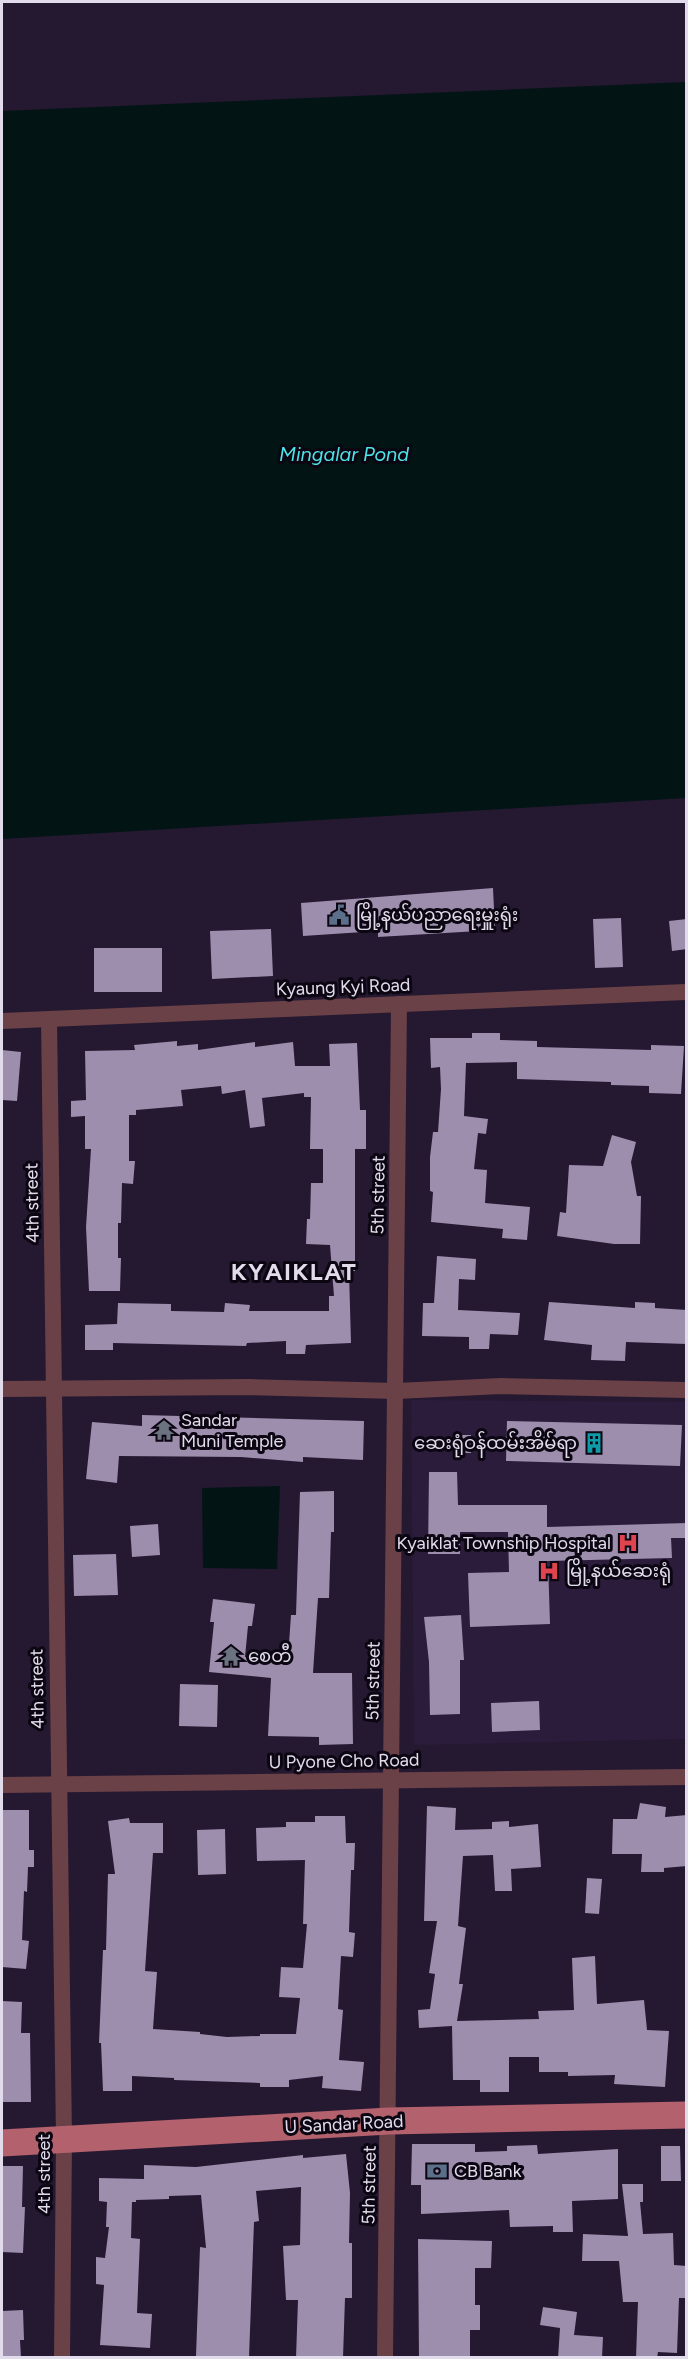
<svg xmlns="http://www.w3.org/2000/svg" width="688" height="2359" font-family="Figtree,'Noto Sans Myanmar',sans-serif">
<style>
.built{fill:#2c1c3c}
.water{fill:#031414}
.building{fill:#9d8eae}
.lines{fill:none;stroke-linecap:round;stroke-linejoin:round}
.minor{stroke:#6a4146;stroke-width:16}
.primary{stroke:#b3616d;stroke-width:27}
.labels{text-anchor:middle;stroke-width:6;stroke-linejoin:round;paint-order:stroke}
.poi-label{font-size:18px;fill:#e2dbec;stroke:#0b0611;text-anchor:start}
.street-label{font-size:18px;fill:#e2dbec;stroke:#0b0611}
.water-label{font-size:20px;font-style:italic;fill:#4de4e7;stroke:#0b0611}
.district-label{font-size:24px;font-weight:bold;letter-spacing:1.5px;fill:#e2dbec;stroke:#0b0611}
</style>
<rect width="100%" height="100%" fill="#251831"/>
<path class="built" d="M411 1400 686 1402V1739L414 1745Z"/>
<g class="water">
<path d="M686 82V798L2 839V111Z"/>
<path d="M280 1486 277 1569 203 1568 202 1488Z"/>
</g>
<g class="building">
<path d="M493 888 495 930 378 937V931L303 936 301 903Z"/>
<path d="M621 918 623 967 595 968 593 919Z"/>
<path d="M687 919V949L672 951 669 921Z"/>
<path d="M271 929 273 976 212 979 210 931Z"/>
<rect x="94" y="948" width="68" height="44"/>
<path d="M472 1033H500V1040L537 1041V1047L651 1050V1045L684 1046 681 1094 649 1093V1086L611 1085V1082L517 1079V1062L466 1063 464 1116 488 1119 486 1134 478 1133 474 1169 487 1170 485 1203 530 1207 527 1240 502 1238 503 1229 431 1222 433 1192 430 1191V1157L433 1132H438L441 1089 440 1067 431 1068 430 1038H472Z"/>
<path d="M177 1041V1046L198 1044V1050L255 1042V1047L293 1042 295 1066H330L329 1044 357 1043 360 1110H366V1149H355V1271H349L351 1343 306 1345 305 1354H286V1341L247 1343 246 1346 113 1343V1350H85V1325L117 1324 118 1303 171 1304V1311L224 1312 225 1303 250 1305 249 1311H329V1296H334L330 1245 306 1244 307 1219H310L311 1183H323V1149H310L311 1097H304V1093L262 1098 265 1126 250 1128 245 1090 222 1094 221 1086 181 1090 183 1106 136 1110V1115H129V1161H135L133 1184 122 1183 121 1223H118V1258H121L120 1291H89L86 1227 91 1149H85V1116L71 1117V1101L86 1100 85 1051 135 1050 134 1045Z"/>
<path d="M2 1050 21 1052 17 1101 2 1100Z"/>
<path d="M612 1135 636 1142 631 1162 637 1196H641L640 1244H614L557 1236 560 1212 566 1213 569 1165 603 1166Z"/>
<path d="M437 1256 476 1259 475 1280 459 1279 458 1310 520 1313 518 1335 490 1334 489 1349H469V1337L422 1336 423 1303H434Z"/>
<path d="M549 1302 635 1308V1302L655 1303V1308L687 1310V1344L626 1342 625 1361 591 1360 592 1345 544 1340Z"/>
<path d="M142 1415 364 1421 363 1460 303 1457V1462L241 1457 119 1456 117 1483 86 1479 92 1422 142 1426Z"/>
<path d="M507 1421 682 1425 680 1466 506 1461Z"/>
<rect x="455" y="1435" width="16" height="18"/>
<path d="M429 1472H457L458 1505H547V1527L687 1523V1538H671L672 1558 548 1561 550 1624 470 1627 468 1573 509 1572 508 1532H460V1554H428Z"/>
<path d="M334 1491V1532H331L329 1598H318L313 1673H352L353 1744 319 1745V1737L268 1736 271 1678 209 1672 214 1622H210L213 1599 255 1604 252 1626H248L245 1657 288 1658 291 1615H296L300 1492Z"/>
<path d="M158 1524 160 1555 132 1557 130 1526Z"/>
<path d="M116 1554 118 1595 74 1596 73 1555Z"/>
<path d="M461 1615 464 1660H460V1714L430 1715 429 1662 424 1617Z"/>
<path d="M180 1684 218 1685 217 1727 179 1726Z"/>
<path d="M539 1701 540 1730 492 1732 491 1703Z"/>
<path d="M640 1803 666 1807 665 1817 687 1815V1866L664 1868V1872H641L642 1854H612L613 1819H637Z"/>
<path d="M427 1806 456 1808 455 1830 492 1829V1822L509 1821V1827L538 1824 541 1867 511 1869 512 1891H495L493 1855 463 1856 458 1926 466 1928 459 1984H463L457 2021 539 2019 538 2011 574 2010 572 1958 595 1956 597 2004 644 2000 647 2030 669 2031 665 2087 614 2084 615 2075 568 2076V2072H539V2057H509V2092H480V2080H453L452 2026 419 2028 418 2010 430 2009 435 1974 429 1973 437 1921H424Z"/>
<path d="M2 1810H29V1850H34V1867H28L27 1892 24 1891 22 1940 29 1941 26 1969 2 1967Z"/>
<path d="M315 1816H345L346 1843H355L354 1870H351L349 1932 355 1933 353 1957 341 1956 338 2009 343 2010 339 2060 364 2062 361 2091 322 2088 323 2076 289 2080V2087H260V2083L174 2080V2078L132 2076V2091H103L101 2043H99L103 1950H106L108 1874H115L108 1821 129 1818 130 1823H163V1853H153L145 1971 157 1972 153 2029 200 2032V2034L227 2037 260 2036V2034H296L300 1998 279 1997 281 1967 303 1968 307 1924H303L305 1860 257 1861 256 1828 286 1827V1822H315Z"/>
<path d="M225 1829 226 1874 198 1875 197 1830Z"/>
<path d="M587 1878 602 1879 599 1914 585 1913Z"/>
<path d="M2 2001 22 2002 21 2033H30L31 2102H2Z"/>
<path d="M412 2144H475V2152L507 2151V2146L537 2145 538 2154 618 2149V2199L572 2201 573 2232H553V2226L510 2227 509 2210 421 2214V2185H411Z"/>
<path d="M661 2146H680L681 2181H661Z"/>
<path d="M346 2154 350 2193 349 2243H352V2298H345L343 2358H296L298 2300H286L283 2246 300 2245 301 2187 256 2191 259 2221 254 2222 249 2358 196 2356 200 2247 206 2248 201 2195 169 2196V2199L136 2200V2202H132L131 2238 140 2239 137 2313 152 2314 150 2348 100 2345 104 2285 96 2284V2257L105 2258 109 2227H106L107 2202 99 2201V2178L144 2179V2165L196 2167 303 2155V2158Z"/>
<path d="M2 2166H23L22 2207H25L23 2253 2 2252Z"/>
<path d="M622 2184H643V2202H640L643 2234 673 2233 674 2265 687 2266V2298H679L677 2353 658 2352 657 2358H636L638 2302H623L619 2261H582L583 2234 628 2236Z"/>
<path d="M418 2239 492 2241 491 2268H475V2305H480V2330H470V2358H419Z"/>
<path d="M543 2307 577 2312 574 2335 603 2337 602 2358H558L560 2328 540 2325Z"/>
<path d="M23 2310 24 2340H20L21 2358H2V2311Z"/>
</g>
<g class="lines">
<g class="minor">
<path d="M49 1019 64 2139 62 2358"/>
<path d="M2 1021 686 992"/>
<path d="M2 1389 249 1387 396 1391 501 1386 686 1390"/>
<path d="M2 1785 686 1777"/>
<path d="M385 2358 399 1004"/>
</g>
<path class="primary" d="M2 2143 389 2121 686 2115"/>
</g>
<defs>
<g id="civic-bare" transform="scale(1.62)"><path d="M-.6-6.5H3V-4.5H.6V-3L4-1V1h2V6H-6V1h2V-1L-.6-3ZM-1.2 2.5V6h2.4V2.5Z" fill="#5c6f8a" stroke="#0b0611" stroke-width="2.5" paint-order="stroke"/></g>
<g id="temple-bare" transform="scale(1.62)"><path d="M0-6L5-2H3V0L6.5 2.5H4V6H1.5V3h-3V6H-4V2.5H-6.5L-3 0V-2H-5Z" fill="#6b7280" stroke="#0b0611" stroke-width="2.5" paint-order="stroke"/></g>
<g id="building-bare" transform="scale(1.62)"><path d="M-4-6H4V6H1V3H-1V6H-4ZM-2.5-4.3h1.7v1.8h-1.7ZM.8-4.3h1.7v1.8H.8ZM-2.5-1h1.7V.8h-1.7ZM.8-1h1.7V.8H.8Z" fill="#0f9aa8" stroke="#0b0611" stroke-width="2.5" paint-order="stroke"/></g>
<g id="hospital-bare" transform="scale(1.62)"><path d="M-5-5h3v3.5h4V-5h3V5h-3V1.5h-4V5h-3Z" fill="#e0444e" stroke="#0b0611" stroke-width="2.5" paint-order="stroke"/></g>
<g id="bank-bare" transform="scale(1.62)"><path d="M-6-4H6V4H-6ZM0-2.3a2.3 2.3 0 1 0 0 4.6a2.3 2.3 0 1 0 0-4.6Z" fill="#5c6f8a" stroke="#0b0611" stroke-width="2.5" paint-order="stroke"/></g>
</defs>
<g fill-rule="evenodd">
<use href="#civic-bare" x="339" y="915"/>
<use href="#temple-bare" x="164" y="1430"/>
<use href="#building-bare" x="594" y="1443"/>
<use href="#hospital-bare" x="628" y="1543"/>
<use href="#hospital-bare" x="549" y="1571"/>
<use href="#temple-bare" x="231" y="1656"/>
<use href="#bank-bare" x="437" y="2171"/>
</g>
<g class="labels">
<g class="poi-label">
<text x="356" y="921">မြို့နယ်ပညာရေးမှူးရုံး</text>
<text x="181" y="1426">Sandar<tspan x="181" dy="21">Muni Temple</tspan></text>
<text x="577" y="1449" text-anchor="end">ဆေးရုံဝန်ထမ်းအိမ်ရာ</text>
<text x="611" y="1549" text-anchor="end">Kyaiklat Township Hospital</text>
<text x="566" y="1577">မြို့နယ်ဆေးရုံ</text>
<text x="248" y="1662">စေတီ</text>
<text x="454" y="2177">CB Bank</text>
</g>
<g class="street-label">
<text transform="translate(343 987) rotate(-2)" y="6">Kyaung Kyi Road</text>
<text transform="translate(378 1195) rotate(-89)" y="6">5th street</text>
<text transform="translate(32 1203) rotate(-91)" y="6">4th street</text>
<text transform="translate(373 1681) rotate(-89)" y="6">5th street</text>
<text transform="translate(37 1689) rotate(-91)" y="6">4th street</text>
<text transform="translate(344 1761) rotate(-1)" y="6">U Pyone Cho Road</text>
<text transform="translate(344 2124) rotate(-3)" y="6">U Sandar Road</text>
<text transform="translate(44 2174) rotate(-90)" y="6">4th street</text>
<text transform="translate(369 2185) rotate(-89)" y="6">5th street</text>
</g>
<g class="water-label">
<text x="344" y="461">Mingalar Pond</text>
</g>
<g class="district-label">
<text x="294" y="1280">KYAIKLAT</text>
</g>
</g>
<rect width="688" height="2359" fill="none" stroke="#e2dbec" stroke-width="6"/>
</svg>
